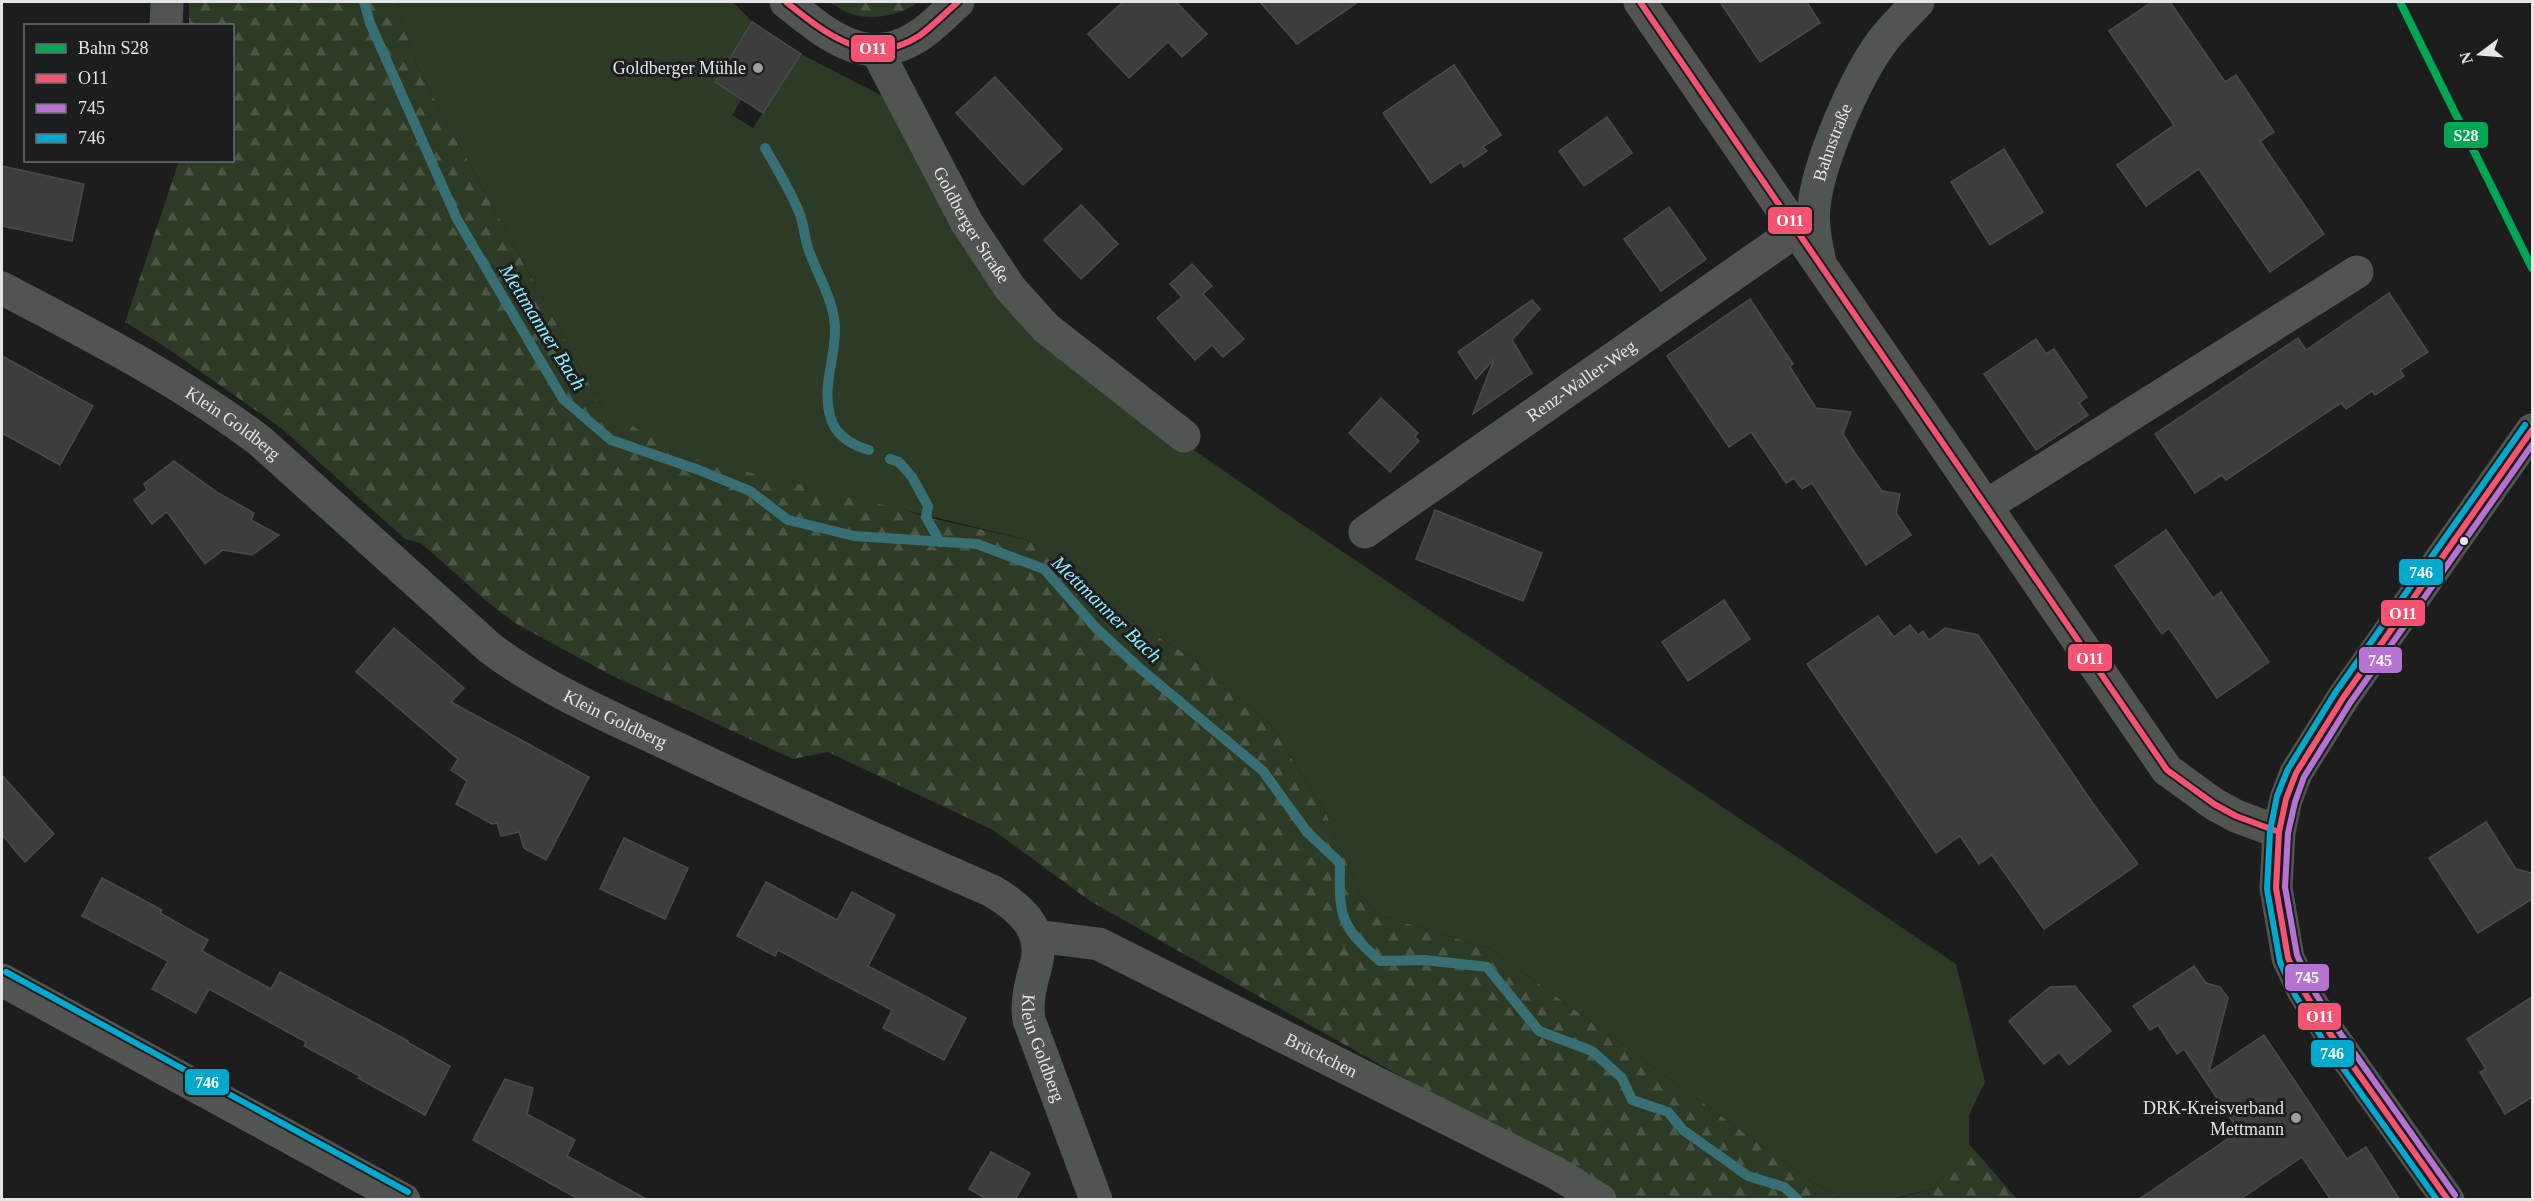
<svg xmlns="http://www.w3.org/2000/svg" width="2534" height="1201" font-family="'Times New Roman',serif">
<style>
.forest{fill:url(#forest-firs)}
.park{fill:#2d3a26}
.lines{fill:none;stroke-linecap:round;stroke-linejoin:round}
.stream{stroke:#386f75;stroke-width:10}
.building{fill:#3d3d3e;stroke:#494a4a;stroke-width:1.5}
.minor{stroke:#515552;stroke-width:33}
.major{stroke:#515653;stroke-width:33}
.bus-1-casing{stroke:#1c1d1f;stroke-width:10}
.bus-2-casing{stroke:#1c1d1f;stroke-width:10}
.bus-3-casing{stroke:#1c1d1f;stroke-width:10}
.bus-1{stroke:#f65372;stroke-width:6}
.bus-2{stroke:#b673d3;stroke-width:6}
.bus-3{stroke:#00a9ce;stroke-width:6}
.rail-1-casing{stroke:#1c1d1f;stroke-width:12}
.rail-1{stroke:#00a651;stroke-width:8}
.poi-dot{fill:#9e9fa0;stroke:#1c1d1f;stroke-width:2}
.bus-dot{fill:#e4e5e6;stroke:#1c1d1f;stroke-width:2}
.labels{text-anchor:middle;stroke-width:6;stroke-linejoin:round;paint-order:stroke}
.poi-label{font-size:18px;fill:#e4e5e6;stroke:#1c1d1f;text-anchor:end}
.street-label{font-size:18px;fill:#e4e5e6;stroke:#1c1d1f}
.water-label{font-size:20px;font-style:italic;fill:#8eeffc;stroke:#1c1d1f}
.line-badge{stroke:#1c1d1f;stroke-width:2}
.badge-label{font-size:16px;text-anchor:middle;font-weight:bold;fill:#fff}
</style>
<defs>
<pattern id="forest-firs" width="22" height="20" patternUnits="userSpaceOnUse" patternTransform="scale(1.5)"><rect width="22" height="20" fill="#2d3a26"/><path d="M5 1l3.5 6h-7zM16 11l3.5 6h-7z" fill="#4b5646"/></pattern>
</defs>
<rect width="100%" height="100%" fill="#1d1d1e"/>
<g class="forest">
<path d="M189 2H397L417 67 603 409 926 517 1028 540 1110 607 1194 659 1270 724 1326 813 1359 893 1380 915 1491 949 1808 1179 1842 1199H1618L1090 901 993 830 828 752 793 759 611 675 518 625 485 600 421 543 405 539 281 428 167 348 125 322 179 161 232 160V26L189 25Z"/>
<path d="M830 2H918C903 15 874 20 855 15 846 13 838 7 830 2Z"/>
<path d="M1969 1144 2017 1199 1892 1200 1933 1189Z"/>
</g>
<path class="park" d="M397 2H733L752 22 742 99 732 115 753 128 801 54 886 98 1064 361 1297 521 1956 964 1985 1082 1969 1115V1144L1933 1189 1892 1199H1842L1808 1179 1491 949 1380 915 1359 893 1326 813 1270 724 1194 659 1110 607 1028 540 686 457 603 409 417 67Z"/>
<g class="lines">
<g class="stream">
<path d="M364 2 370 23 457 219 563 399 611 440 699 470 750 491 788 520 854 536 977 544 1044 569 1096 628 1136 665 1263 771 1307 832 1340 863C1339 916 1339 925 1380 961L1425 960 1487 967 1539 1031 1592 1051 1622 1078 1632 1100 1668 1112 1683 1130 1748 1176 1784 1187 1798 1200"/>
<path d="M765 148C777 169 790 190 799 212 804 224 804 236 808 248 817 275 835 301 835 330 835 360 822 386 830 416 835 435 851 445 869 450"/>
<path d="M890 459 899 462 912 477 928 506 926 517 940 542"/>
</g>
</g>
<g class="building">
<path d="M1123 2H1176L1207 34 1182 57 1168 42 1129 78 1088 34Z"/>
<path d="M1260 2H1358L1297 44Z"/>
<path d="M1720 2H1807L1820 23 1760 62Z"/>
<path d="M2152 2H2170L2225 82 2236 75 2274 132 2260 141 2324 234 2270 272 2199 169 2146 206 2117 165 2174 125 2109 31Z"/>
<path d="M752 22 801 54 763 113 715 82Z"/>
<path d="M1454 65 1501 135 1483 147 1487 151 1464 167 1461 162 1431 183 1383 113Z"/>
<path d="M995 77 1062 149 1023 185 956 113Z"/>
<path d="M1607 117 1632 153 1584 186 1559 151Z"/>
<path d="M2004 149 2043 212 1990 245 1951 182Z"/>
<path d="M2 166 84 184 72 241 2 226Z"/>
<path d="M1081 205 1118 244 1081 279 1044 240Z"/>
<path d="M1669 207 1706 259 1661 291 1624 239Z"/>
<path d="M1192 264 1212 286 1203 294 1244 339 1223 357 1212 345 1195 360 1157 318 1182 297 1170 284Z"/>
<path d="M2389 293 2428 352 2400 370 2404 376 2375 395 2372 391 2346 409 2341 403 2226 480 2222 475 2195 493 2155 434 2298 338 2306 350Z"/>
<path d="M1750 299 1793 364 1790 367 1816 408 1851 412 1843 434 1855 453 1882 491 1900 494 1896 513 1911 535 1866 565 1812 483 1802 489 1794 478 1786 483 1751 432 1729 447 1667 356Z"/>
<path d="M1532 300 1540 309 1512 340 1532 373 1473 414 1494 359 1476 379 1458 352Z"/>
<path d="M2036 339 2046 354 2054 349 2087 397 2079 403 2088 415 2036 450 1984 374Z"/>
<path d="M2 356 93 406 60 465 2 433Z"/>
<path d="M1381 398 1418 433 1415 437 1419 441 1390 472 1349 433Z"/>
<path d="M174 461 218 493 254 513 251 520 279 535 252 555 223 550 205 564 167 512 152 524 134 500 147 490 144 484Z"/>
<path d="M1435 510 1542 553 1523 601 1416 559Z"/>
<path d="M2166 530 2213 598 2221 592 2269 662 2217 698 2169 628 2162 634 2115 566Z"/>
<path d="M1724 600 1750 639 1688 681 1662 642Z"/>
<path d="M1878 616 1894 637 1910 625 1918 635 1923 631 1929 640 1945 628 1978 635 2094 805 2138 864 2044 929 1992 855 1979 864 1960 836 1936 853 1807 664Z"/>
<path d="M394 628 464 688 451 702 589 777 546 860 524 848 519 832 501 836 497 823 492 824 456 804 467 781 451 770 458 759 356 672Z"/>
<path d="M2 775 54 834 25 862 2 835Z"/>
<path d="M2486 822 2516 869 2532 873V899L2478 933 2429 858Z"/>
<path d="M624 838 688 868 665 919 600 889Z"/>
<path d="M102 878 162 910 160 913 208 940 202 951 271 989 280 972 408 1041 407 1042 450 1066 425 1115 358 1078 360 1076 304 1046 306 1042 209 989 196 1013 152 989 168 961 82 916Z"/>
<path d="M766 882 837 920 852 892 895 915 868 966 966 1018 944 1060 883 1028 892 1010 778 950 775 956 737 936Z"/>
<path d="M2194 966 2206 983 2220 987 2228 998 2209 1072 2264 1035 2347 1159 2366 1147 2400 1200H2331L2302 1157 2239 1200H2138L2239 1131 2184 1049 2177 1054 2158 1025 2150 1030 2133 1006Z"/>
<path d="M2075 986 2111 1031 2069 1065 2059 1052 2044 1064 2009 1021 2050 987Z"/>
<path d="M2532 997V1097L2505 1114 2480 1072 2486 1069 2467 1039Z"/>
<path d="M505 1079 533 1088 527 1114 575 1140 567 1156 648 1200H580L473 1140Z"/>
<path d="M991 1152 1030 1173 1015 1200H988L969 1189Z"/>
</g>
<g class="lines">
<g class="minor">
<path d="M786 2C825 33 865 69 915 38 931 29 944 14 958 2"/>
<path d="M1640 2 2167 770 2214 804 2236 816 2279 832"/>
<path d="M166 26 167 2"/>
<path id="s1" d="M877 51 967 223 1010 288 1046 328 1184 436"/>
<path id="s2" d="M1819 257C1815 240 1812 224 1814 207 1818 163 1855 79 1881 43 1892 28 1906 15 1918 2"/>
<path id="s3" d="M2 288C90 335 180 380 260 441L490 648C546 690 611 717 674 747 779 797 885 844 992 891 1019 907 1046 929 1036 965 1031 984 1026 1001 1029 1020L1096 1200"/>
<path d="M1986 506 2357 272"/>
<path id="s4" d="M1365 532 1797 230"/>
<path id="s5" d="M1036 936 1099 944 1556 1173 1600 1200"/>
<path d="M2448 1200 2331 1035 2303 990 2288 958 2276 888 2279 832 2286 799 2296 773 2343 698 2532 430"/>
</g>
<path class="major" d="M2 980 404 1200"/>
<g class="bus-1-casing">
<g id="bus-1">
<path d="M786 2C826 34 868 69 919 36 933 26 945 13 958 2"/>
<path d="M1640 2 2167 770 2214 804 2236 816 2279 832"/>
<path d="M2448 1200 2331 1035 2303 990 2288 958 2276 888 2279 832 2286 799 2296 773 2343 698 2532 430"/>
</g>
</g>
<g class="bus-2-casing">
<path id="bus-2" d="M2455 1195 2338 1030 2311 986 2297 955 2285 887 2288 833 2295 802 2304 777 2350 703 2532 445"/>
</g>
<g class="bus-3-casing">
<g id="bus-3">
<path d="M6 972 408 1192"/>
<path d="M2437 1200 2323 1040 2295 995 2280 962 2267 889 2270 831 2277 796 2288 769 2335 693 2525 425"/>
</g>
</g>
<use href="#bus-1" class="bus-1"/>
<use href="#bus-2" class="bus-2"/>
<use href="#bus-3" class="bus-3"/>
<g class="rail-1-casing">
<path id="rail-1" d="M2400 2 2532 268"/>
</g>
<use href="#rail-1" class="rail-1"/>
</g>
<g class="poi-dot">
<circle cx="758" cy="68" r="6"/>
<circle cx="2296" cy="1118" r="6"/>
</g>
<circle class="bus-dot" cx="2464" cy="541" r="5"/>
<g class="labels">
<g class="poi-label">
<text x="746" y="74">Goldberger Mühle</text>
<text x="2284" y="1114">DRK-Kreisverband<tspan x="2284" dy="21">Mettmann</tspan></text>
</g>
<g class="street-label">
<text dy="6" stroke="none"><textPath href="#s2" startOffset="118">Bahnstraße</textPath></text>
<text dy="6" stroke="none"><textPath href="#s1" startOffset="198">Goldberger Straße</textPath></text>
<text dy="6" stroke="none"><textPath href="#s4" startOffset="264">Renz-Waller-Weg</textPath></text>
<text dy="6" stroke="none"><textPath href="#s3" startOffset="268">Klein Goldberg</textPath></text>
<text dy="6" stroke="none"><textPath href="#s3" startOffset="754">Klein Goldberg</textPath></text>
<text dy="6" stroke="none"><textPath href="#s3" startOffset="1348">Klein Goldberg</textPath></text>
<text dy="6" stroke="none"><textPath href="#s5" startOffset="312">Brückchen</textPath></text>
</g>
<g class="water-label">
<text transform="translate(543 327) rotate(58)" y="7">Mettmanner Bach</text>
<text transform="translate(1107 609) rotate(44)" y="7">Mettmanner Bach</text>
</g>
</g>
<g class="line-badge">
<rect x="850" y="34" width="46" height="29" rx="6" fill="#f65372"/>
<rect x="2443" y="121" width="46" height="28" rx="6" fill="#00a651"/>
<rect x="1767" y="206" width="46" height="29" rx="6" fill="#f65372"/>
<rect x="2398" y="558" width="46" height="28" rx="6" fill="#00a9ce"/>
<rect x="2380" y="599" width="46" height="28" rx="6" fill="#f65372"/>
<rect x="2067" y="643" width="46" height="29" rx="6" fill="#f65372"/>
<rect x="2358" y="646" width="45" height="28" rx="6" fill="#b673d3"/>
<rect x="2284" y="963" width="46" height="29" rx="6" fill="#b673d3"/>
<rect x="2297" y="1002" width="45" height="29" rx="6" fill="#f65372"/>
<rect x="2310" y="1039" width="45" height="29" rx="6" fill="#00a9ce"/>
<rect x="184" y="1068" width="46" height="28" rx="6" fill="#00a9ce"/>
</g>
<g class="badge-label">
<text x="873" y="54">O11</text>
<text x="2466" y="141">S28</text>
<text x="1790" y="226">O11</text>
<text x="2421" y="578">746</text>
<text x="2403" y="619">O11</text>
<text x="2090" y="664">O11</text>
<text x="2380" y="666">745</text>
<text x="2307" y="983">745</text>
<text x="2320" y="1022">O11</text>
<text x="2332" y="1059">746</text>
<text x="207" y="1088">746</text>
</g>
<rect width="2534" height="1201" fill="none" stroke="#e4e5e6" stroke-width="6"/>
<rect x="24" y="24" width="210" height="138" fill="#1c1d1f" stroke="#6c6d6f" stroke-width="1.5"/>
<rect x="36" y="44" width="30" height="9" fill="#00a651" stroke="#6c6d6f" stroke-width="1.5"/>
<text x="78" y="54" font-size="18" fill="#e4e5e6">Bahn S28</text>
<rect x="36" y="74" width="30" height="9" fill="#f65372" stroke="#6c6d6f" stroke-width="1.5"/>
<text x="78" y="84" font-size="18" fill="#e4e5e6">O11</text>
<rect x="36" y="104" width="30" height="9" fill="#b673d3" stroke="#6c6d6f" stroke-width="1.5"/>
<text x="78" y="114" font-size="18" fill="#e4e5e6">745</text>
<rect x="36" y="134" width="30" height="9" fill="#00a9ce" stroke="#6c6d6f" stroke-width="1.5"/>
<text x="78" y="144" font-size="18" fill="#e4e5e6">746</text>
<g transform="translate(2480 54) rotate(254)" stroke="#1c1d1f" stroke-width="4.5" paint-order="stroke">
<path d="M0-4.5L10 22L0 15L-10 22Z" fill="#e4e5e6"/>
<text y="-9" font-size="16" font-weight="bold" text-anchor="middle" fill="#e4e5e6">N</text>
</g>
</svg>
